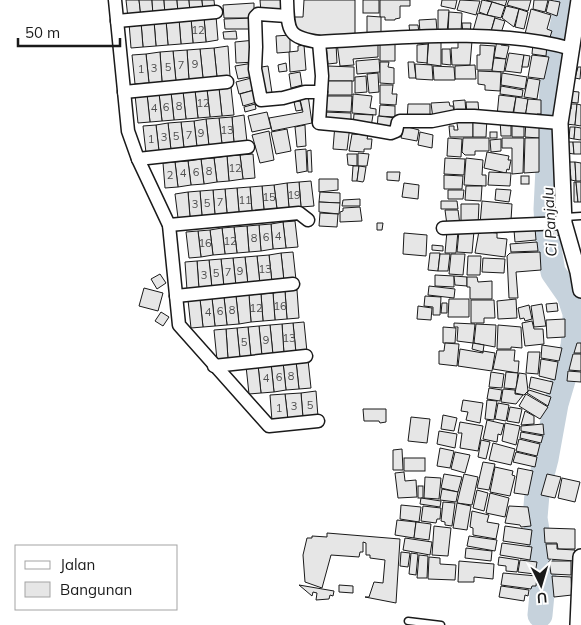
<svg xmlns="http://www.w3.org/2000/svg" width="581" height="625" font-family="Mulish,sans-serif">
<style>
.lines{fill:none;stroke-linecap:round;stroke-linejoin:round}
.river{stroke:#c6d2dc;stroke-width:25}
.building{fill:#e6e6e6;stroke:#1a1a1a}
.service-casing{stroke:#1a1a1a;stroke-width:9}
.minor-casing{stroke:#1a1a1a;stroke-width:15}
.tertiary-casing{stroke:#1a1a1a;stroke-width:18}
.service{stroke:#fff;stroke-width:6}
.minor{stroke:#fff;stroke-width:12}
.tertiary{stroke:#fff;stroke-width:15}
.labels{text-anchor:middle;stroke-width:4;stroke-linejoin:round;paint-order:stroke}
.number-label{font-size:11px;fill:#4d4d4d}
.water-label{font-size:15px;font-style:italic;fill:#1a1a1a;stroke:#fff}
</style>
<rect width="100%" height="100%" fill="#fff"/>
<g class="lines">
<path class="river" d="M540 615 544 573 535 518 537 494 546 459 556 404 573 346 575 326V313L569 295 553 272 548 242 546 209 553 67 568 0"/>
</g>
<g class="building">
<path d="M126 0H139L141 17 128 18Z"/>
<path d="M139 0H152L153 16 141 17Z"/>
<path d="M152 0H164L165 15 153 16Z"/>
<path d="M164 0H177L178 13 165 15Z"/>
<path d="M177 0H189L190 12 178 13Z"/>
<path d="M189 0H202L203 11 190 12Z"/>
<path d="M202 0H214L215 10 203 11Z"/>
<path d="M260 0H283V9H276V14L261 12Z"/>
<path d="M304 0H355V37H305L297 32 291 17H303Z"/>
<rect x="363" y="0" width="16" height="13"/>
<path d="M380 0H410V6H400V18L395 19V20H385V17H380Z"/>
<path d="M442 0H457L455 9 441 6Z"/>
<path d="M460 0 480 1 476 15 457 10Z"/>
<path d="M482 0 492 2 487 15 479 12Z"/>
<path d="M486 0H507L505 6Z"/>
<path d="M509 0H531L528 11 507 5Z"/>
<path d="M534 0H548L545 12 533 9Z"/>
<path d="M549 0 560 2 557 16 546 12Z"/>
<path d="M492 2 505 6 501 18 487 15Z"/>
<path d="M254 3V18H224L223 5Z"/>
<path d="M506 6 519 9 514 27 502 18Z"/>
<path d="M519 9 528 12 524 29 515 27Z"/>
<path d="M531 9 551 15 547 29 552 31 549 40 525 34Z"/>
<path d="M438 10H449L447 33H438Z"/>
<path d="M449 12 462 13 461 33H448Z"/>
<path d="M478 13 495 17 490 35 473 31Z"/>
<path d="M216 16 218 40 206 42 204 17Z"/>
<path d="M367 16 381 17V36H367Z"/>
<path d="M204 17 206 42 193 43 191 18Z"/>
<path d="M191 18 193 43 181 44 179 19Z"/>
<path d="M254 18 255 29H225L224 19Z"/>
<path d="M495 18 505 21 500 36 490 35Z"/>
<path d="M179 19 181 44 168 45 166 20Z"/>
<path d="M436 19 437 31 420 32 419 20Z"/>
<path d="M166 20 168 45 156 46 154 21Z"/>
<path d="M154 21 156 46 143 47 141 22Z"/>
<path d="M141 22 143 47 131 48 129 23Z"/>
<path d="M462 23H471L470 34H463Z"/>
<path d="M409 25H418L419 33 410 34Z"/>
<path d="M236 31 237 39H224L223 32Z"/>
<path d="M290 35V52L277 53 276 36Z"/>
<path d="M429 37H441V66L427 64Z"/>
<path d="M378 39V57L353 59 354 65 340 66 337 43Z"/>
<path d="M255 40 256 62 236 63 235 42Z"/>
<path d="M395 40V61H380V41Z"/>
<path d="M497 40H501V45L509 46 506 59 494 57Z"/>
<path d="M458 41H472L470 65H452L451 48H458Z"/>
<path d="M533 43 547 45 546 56 532 54Z"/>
<path d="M336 44 337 63 328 64 326 45Z"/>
<path d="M428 44 427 63 417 62V45Z"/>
<path d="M304 45 306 70 290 72 289 52 298 51V46Z"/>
<path d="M480 45 495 46 492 70H477V55H480Z"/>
<path d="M228 46 230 76 217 77 214 48Z"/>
<path d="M214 48 217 77 203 78 200 49Z"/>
<path d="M200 49 203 78 189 80 187 50Z"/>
<path d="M442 49H450L451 65 442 64Z"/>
<path d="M187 50 189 80 176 81 173 51Z"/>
<path d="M173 51 176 81 162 82 160 52Z"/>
<path d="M160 52 162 82 149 83 146 54Z"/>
<path d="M509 53 524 55 521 73 505 71Z"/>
<path d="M146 54 149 83 135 84 132 55Z"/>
<path d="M524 55 530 56 528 67H522Z"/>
<path d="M532 55 549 57 544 79 528 77Z"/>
<path d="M494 58 506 59 504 72 492 71Z"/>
<path d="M379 59 380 72 357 74 356 61Z"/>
<path d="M380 62H389L388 67 394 68V84L380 83Z"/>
<path d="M408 62H414L416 78H409Z"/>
<path d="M253 63 255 76 238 79 235 66Z"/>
<path d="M286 63 287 71 279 72 278 65Z"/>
<path d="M415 64 432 65 433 80 416 79Z"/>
<path d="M475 65 476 79H455V66Z"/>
<path d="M268 66 272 93 261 96 255 68Z"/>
<path d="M328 66 354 67V81H328Z"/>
<path d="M433 66 454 67 455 80H434Z"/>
<path d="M578 67H581L580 79 575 78Z"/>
<path d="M478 71 501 72 500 91 485 90V85L478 84Z"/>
<path d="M300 72 302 85 291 88 289 74Z"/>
<path d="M378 73 379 92 369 93 367 74Z"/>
<path d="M502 73 527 77 525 89 501 85Z"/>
<path d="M366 76 367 92 355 93V77Z"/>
<path d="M255 77 258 89 239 94 236 82Z"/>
<path d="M528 78 540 80 537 99 524 97Z"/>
<path d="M327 81H352V95H326Z"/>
<path d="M380 85H393L392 94H397L396 105 380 104Z"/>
<path d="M501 86 523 90 522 97 500 94Z"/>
<path d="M231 87 234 115 222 116 219 88Z"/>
<path d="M219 88 222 116 210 117 207 89Z"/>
<path d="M207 89 210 117 198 118 195 90Z"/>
<path d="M258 89 260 101 243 106 240 94Z"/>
<path d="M195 90 198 118 186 119 183 91Z"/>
<path d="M183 91 186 119 174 120 171 92Z"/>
<path d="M569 91 579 92 578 103 568 102Z"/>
<path d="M171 92 174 120 162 121 159 93Z"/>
<path d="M159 93 162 121 150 122 147 94Z"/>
<path d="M147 94 150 122 138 123 135 95Z"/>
<path d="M353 94 372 96 370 108 376 109V115L352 113Z"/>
<path d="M299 95H308L312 123 272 131 269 118 303 112Z"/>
<path d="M499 95 516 97 512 118 497 116Z"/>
<path d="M326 96H352L351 112 326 111Z"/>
<path d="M516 97 528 99 525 118 513 117Z"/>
<path d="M528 99 541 100V114H537L536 119 525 118Z"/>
<path d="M465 100 466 113 455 114 453 101Z"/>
<path d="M300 101 302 110 296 111 294 102Z"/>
<path d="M449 102 450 106H453L455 117 433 119 431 103Z"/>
<path d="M466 102H478L479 114H467Z"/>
<path d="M255 104 256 109 245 112 244 107Z"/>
<path d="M408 104H430V120H407Z"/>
<path d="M571 104H577L575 125 566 124 567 108 571 109Z"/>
<path d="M577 104 581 105V126L575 125Z"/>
<path d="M380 105 395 106V117L379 116Z"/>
<path d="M267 112 271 128 252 132 248 116Z"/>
<path d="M324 112 351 113V124L324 123Z"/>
<path d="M354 114 373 115 371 127 353 126Z"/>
<path d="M244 115 247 142 234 143 232 117Z"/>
<path d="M378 116 396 118 395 131 377 130Z"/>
<path d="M232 117 234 143 222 144 219 118Z"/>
<path d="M456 117H473V137H450L449 126H454V130H458Z"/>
<path d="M473 117H487L486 137H473Z"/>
<path d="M219 118 222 144 209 146 206 119Z"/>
<path d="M206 119 209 146 197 147 194 121Z"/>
<path d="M512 119 524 120V137H512Z"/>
<path d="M500 120 511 123V136H501Z"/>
<path d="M526 120 539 121V138L525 137Z"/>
<path d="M194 121 197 147 184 148 181 122Z"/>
<path d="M181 122 184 148 171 150 168 123Z"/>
<path d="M168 123 171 150 159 151 156 125Z"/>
<path d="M335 124 350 126 347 150 333 149Z"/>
<path d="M156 125 159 151 146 153 143 126Z"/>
<path d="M305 125 306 146 297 147 295 127Z"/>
<path d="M404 126 419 130 417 141 401 138Z"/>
<path d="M570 127H575L574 139 569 138Z"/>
<path d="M575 127 581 128V140L574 139Z"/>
<path d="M287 129 291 151 276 154 271 132Z"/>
<path d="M269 131 274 160 260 163 252 135Z"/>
<path d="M420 132 433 135 432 148 418 145Z"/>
<rect x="490" y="132" width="7" height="6"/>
<path d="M352 134 368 135 367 139H372L371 149H364V152L349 151Z"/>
<path d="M448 138 462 139 461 157 447 156Z"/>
<path d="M463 138H489V151H475V155H465L462 152Z"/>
<path d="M502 138H524L523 173 512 174V148H502Z"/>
<path d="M525 138H539V172L524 173Z"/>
<path d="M501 139V151L491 152 490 140Z"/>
<path d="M567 142H573L574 154 567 153Z"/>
<path d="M573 142H581V154H574Z"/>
<path d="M306 149 307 171 297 173 295 150Z"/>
<path d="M311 150 312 172H308L307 151Z"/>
<path d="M487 152 509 156 508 160H511L509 170 507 169 506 173 484 168Z"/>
<path d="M358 153 369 154 367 166H358Z"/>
<path d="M253 154 255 178 243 179 240 155Z"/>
<path d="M347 154H357V166L348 165Z"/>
<path d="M240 155 243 179 229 181 227 156Z"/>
<path d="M227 156 229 181 217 182 214 158Z"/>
<path d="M214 158 217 182 204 184 201 159Z"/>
<path d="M445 158 465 159 464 175 444 174Z"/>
<path d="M466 158 483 160 482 175H486V186L464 185Z"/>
<path d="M201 159 204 184 191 185 188 161Z"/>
<path d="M188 161 191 185 178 187 175 162Z"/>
<path d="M175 162 178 187 165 188 163 163Z"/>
<path d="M568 162H575L576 181 571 180 570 169H568Z"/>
<path d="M575 162 581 163V181H576Z"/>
<path d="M353 166H359L357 181H352Z"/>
<path d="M359 166 366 167 364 180 363 182 357 181Z"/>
<path d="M387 172H400L399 181 387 180Z"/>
<path d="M489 172 511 173 510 186 488 185Z"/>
<path d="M444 175 463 176 462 189H444Z"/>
<rect x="521" y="176" width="8" height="8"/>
<path d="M319 179H338V190L319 192Z"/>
<path d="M311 181 314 206 301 207 299 182Z"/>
<path d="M299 182 301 207 289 208 287 183Z"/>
<path d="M574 182H576L578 202H574Z"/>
<path d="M576 182H581V202H578Z"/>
<path d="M287 183 289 208 277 209 274 185Z"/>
<path d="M404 183 419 185 418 199 402 197Z"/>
<path d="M274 185 277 209 264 210 262 186Z"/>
<path d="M262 186 264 210 252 211 250 187Z"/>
<path d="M466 186H482L481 201 465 200Z"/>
<path d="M250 187 252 211 239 212 237 188Z"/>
<path d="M237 188 239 212 227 213 225 189Z"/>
<path d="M225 189 227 213 215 215 213 190Z"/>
<path d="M496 189 511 190 509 202 495 200Z"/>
<path d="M213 190 215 215 202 216 200 191Z"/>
<path d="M448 190H464L463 199H448Z"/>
<path d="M200 191 202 216 190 217 188 192Z"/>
<path d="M188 192 190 217 178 218 175 194Z"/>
<path d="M320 192 340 193V203L319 202Z"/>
<path d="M360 199V206H342L343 200Z"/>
<path d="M441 201H457L458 209H441Z"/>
<path d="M482 201 512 204 511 220 480 224Z"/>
<path d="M319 202 340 203 339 214 319 212Z"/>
<path d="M461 204H479L478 225H461Z"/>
<path d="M360 207 362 221 340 222V212L343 211V208Z"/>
<path d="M445 210H458L460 225H447Z"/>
<path d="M320 213 338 214 337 227 319 226Z"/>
<path d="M295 221 298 247 286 248 283 222Z"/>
<path d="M283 222 286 248 273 249 271 224Z"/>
<path d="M377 223H383L382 230H377Z"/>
<path d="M271 224 273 249 261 251 259 225Z"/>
<path d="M259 225 261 251 249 252 247 226Z"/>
<path d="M247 226 249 252 237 253 234 227Z"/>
<path d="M234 227 237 253 225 254 222 228Z"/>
<path d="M222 228 225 254 213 255 210 230Z"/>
<path d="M535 228 536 240 515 242 514 230Z"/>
<path d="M559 228 560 235 553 236 552 229Z"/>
<path d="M210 230 213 255 201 257 198 231Z"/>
<path d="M198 231 201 257 189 258 186 232Z"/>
<path d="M447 231H458L456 253H445Z"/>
<path d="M459 231H474L472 253 457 252Z"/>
<path d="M479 231 497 233V238L507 239 505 257 475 253Z"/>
<path d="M404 233 427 235 426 256 403 254Z"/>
<path d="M537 242 538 251 511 252 510 244Z"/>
<path d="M432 245 443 246V251L432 250Z"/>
<path d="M293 252 296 280 284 281 281 253Z"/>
<path d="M540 252 541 270 516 272 518 298H509L507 256 510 253Z"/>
<path d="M281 253 284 281 272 282 269 255Z"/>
<path d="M430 253H440L438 271 428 270Z"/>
<path d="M440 254H450L448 271H438Z"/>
<path d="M451 254H465L463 275 449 274Z"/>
<path d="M269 255 272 282 260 284 257 256Z"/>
<path d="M257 256 260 284 248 285 245 257Z"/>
<path d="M468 256H481L480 275H467Z"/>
<path d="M245 257 248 285 236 286 233 258Z"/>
<path d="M233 258 236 286 224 287 221 259Z"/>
<path d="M483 258 505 259 504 273 482 272Z"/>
<path d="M221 259 224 287 212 288 209 260Z"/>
<path d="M209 260 212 288 199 289 197 261Z"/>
<path d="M197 261 199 289 187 290 185 262Z"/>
<path d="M160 274 166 283 157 289 151 279Z"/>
<path d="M435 275 454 276V287L435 286Z"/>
<path d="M454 276 467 277V286L455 285Z"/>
<path d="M467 277H477L478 282 492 281V299H470V287H467Z"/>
<path d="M429 286 455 289 454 298 428 295Z"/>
<path d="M144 288 163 293 158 311 139 306Z"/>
<path d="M297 290 299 318 287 319 285 291Z"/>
<path d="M285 291 287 319 275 320 273 293Z"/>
<path d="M273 293 275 320 263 321 261 294Z"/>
<path d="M261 294 263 321 251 322 249 295Z"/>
<path d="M249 295 251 322 239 324 236 296Z"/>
<path d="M236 296 239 324 227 325 224 297Z"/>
<path d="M425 296 441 297 440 315H433V307L424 306Z"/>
<path d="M224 297 227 325 215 326 212 298Z"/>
<path d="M212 298 215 326 203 327 200 299Z"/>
<path d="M200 299 203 327 191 328 188 300Z"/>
<path d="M449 299H469V317H448Z"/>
<path d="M516 299 517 318 498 319 497 301Z"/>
<path d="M471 300H494L495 318H484V323H471Z"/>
<path d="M442 303H447V313H441Z"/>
<path d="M557 303 558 311 547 312 546 304Z"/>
<path d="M542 304 546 326 534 327 531 306Z"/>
<path d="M529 305 532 319 525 321 524 318 520 319 518 308Z"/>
<path d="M418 306 432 308 431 320 417 319Z"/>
<path d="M161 312 169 317 163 326 155 321Z"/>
<path d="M565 319V337L547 338 546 320Z"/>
<path d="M532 321 534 329H543L544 344 525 346 522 323Z"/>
<path d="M304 322 307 352 296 353 293 323Z"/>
<path d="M293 323 296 353 284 354 282 324Z"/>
<path d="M454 323 475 324 473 343 457 341 458 327H454Z"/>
<path d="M282 324 284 354 273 355 270 325Z"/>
<path d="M476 324 496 325 495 347 474 343Z"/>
<path d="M270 325 273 355 262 356 259 326Z"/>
<path d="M498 325 521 327 522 348 511 347V349H497Z"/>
<path d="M259 326 262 356 251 357 248 327Z"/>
<path d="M248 327 251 357 240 358 237 328Z"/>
<path d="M443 327 456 328 455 343H443Z"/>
<path d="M237 328 240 358 228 359 226 329Z"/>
<path d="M226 329 228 359 217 360 214 330Z"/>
<path d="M445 343 459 344 457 366 439 364V351H444Z"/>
<path d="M473 343 484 345 483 352 472 349Z"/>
<path d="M577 343H581V353H574Z"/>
<path d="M542 345 562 348 559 361 541 358Z"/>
<path d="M460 349 483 353V351L495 353 492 371 458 366Z"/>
<path d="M497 350H515L514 361H519L518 373 493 369Z"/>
<path d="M528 352H540L538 374 526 373Z"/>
<path d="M573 354H581V371L569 370Z"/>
<path d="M541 359 558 362 555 380 539 376Z"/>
<path d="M308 360 311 388 299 389 296 361Z"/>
<path d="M296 361 299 389 286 390 283 362Z"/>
<path d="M283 362 286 390 274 392 271 363Z"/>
<path d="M271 363 274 392 261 393 258 365Z"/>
<path d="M258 365 261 393 249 394 246 366Z"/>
<path d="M568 371 581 372V382L567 381Z"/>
<path d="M491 372 504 374 502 388 489 387Z"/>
<path d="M506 372 518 373 516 389 504 388Z"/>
<path d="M519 373 526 374 528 391 524 395 515 393Z"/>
<path d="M531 377 553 382 550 394 529 388Z"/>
<path d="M489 388 502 390 500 401 487 399Z"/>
<path d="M503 389 515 390V394L523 395 516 404 501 402Z"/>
<path d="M529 390 551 397 548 406 527 393Z"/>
<path d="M316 391 318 417 303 418 301 393Z"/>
<path d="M301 393 303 418 288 420 285 394Z"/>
<path d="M285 394 288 420 272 421 270 395Z"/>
<path d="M526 394 548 407 540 419 519 406Z"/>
<path d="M463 400 483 403 480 423 466 420 468 412 461 411Z"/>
<path d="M487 400 497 401 494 420 485 419Z"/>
<path d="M498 403 509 405 506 421 495 419Z"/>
<path d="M510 407 522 409 519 423 507 421Z"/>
<path d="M363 409H386V422L380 423 379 421H364Z"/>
<path d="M525 411 534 416V424L521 425Z"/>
<path d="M443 415 457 418 454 431 441 429Z"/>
<path d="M411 417 430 419 427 443 408 441Z"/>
<path d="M487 420 504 424 501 435 498 434 497 442 483 439Z"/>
<path d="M460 422 483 426 478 451 460 448 462 433H458Z"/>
<path d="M505 423 520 426 516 445 502 441Z"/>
<path d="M543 424 544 435 521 431V426Z"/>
<path d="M439 431 457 434 455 448 437 444Z"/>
<path d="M521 432 543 436 541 443 520 438Z"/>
<path d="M519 439 540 444 537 456 516 451Z"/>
<path d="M481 440 490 442 486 459 478 457Z"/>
<path d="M493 443 515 449 511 465 489 460Z"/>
<path d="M440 448 454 451 450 468 437 466Z"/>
<path d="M402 449 403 470H393V450Z"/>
<path d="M455 452 470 455 465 473 451 469Z"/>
<path d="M516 452 537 457 535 467 513 462Z"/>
<rect x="404" y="458" width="21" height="13"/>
<path d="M483 462 495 464 489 490 477 488Z"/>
<path d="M495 467 513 471 512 475 515 476 510 496 490 492Z"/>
<path d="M518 468 533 471 528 495 514 493Z"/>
<path d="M404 472 405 481 416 480 417 497 398 498 395 473Z"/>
<path d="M444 474 462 477 458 492 441 488Z"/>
<path d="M464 474 478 477 472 505 457 503Z"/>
<path d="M547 474 561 477 555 498 541 495Z"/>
<path d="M425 477 441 478 439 499 424 498Z"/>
<path d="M562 478 580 482 575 502 558 498Z"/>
<rect x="418" y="486" width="5" height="12"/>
<path d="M442 489 458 492 456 502 440 500Z"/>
<path d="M477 490 488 493 484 511 473 508Z"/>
<path d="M490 493 509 498 505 517 486 513Z"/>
<path d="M421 498 441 501 440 507 420 504Z"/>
<path d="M443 502 455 503 452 526 445 525V522L441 521Z"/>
<path d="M457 503 471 506 467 530 453 528Z"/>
<path d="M401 505 421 507 419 522 400 519Z"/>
<path d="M423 506 441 508 440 519H437L436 523 421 521Z"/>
<path d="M509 506 528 507 531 526 521 527 520 525 505 523Z"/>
<path d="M472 511 489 515 487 522 499 524 496 539 473 535V528L470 527Z"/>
<path d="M397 520 416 522 414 538 395 535Z"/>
<path d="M416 522 431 524 429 540 414 538Z"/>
<path d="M434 526 451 528 448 556 432 555Z"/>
<path d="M505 526 532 530 530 545 503 541Z"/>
<path d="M544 528 575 529V549H558L557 543H545Z"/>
<path d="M327 533 400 539 396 603 365 597H369L374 582 383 583 385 560 370 558V555H366V543L363 542V552H360L359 557 331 555 322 588 305 582 303 555 307 538H312V536L327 537Z"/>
<path d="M469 536 497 540 495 551 467 546Z"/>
<path d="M405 538 432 542 430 555 403 550Z"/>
<path d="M502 543 532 547 530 560 500 555Z"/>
<path d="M546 544H557V549L575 550V561L548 559Z"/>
<path d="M466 548 492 551 491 561 465 558Z"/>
<path d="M401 552 410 553 408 567 400 566Z"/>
<path d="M411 553 418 554 416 575 409 574Z"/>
<path d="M419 555 428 556 427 578H417Z"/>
<path d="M429 557 440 558V564L456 565 455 580 428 579Z"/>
<path d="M499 557 519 560 517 572 506 571V566L498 565Z"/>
<path d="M520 560 537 562 535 574 518 572Z"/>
<path d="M459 561 494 564 493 579 474 577V582H458Z"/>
<path d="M549 561H571V575L551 574Z"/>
<path d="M503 573 537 576 536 586H532L531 589 501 585Z"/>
<path d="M552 576 571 577 572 595 554 597Z"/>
<path d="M299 585 334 591 333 596 330 595 329 599 316 600 317 593 313 592 312 596Z"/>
<path d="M339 585 353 586V593L339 592Z"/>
<path d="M501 586 529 590 528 596 525 595 524 601 499 597Z"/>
</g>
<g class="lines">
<g class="service-casing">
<g id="service">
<path d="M565 217 581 216"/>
<path d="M408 621 441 625"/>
</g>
</g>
<g class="minor-casing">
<g id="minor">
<path d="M115 0 128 131 138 159 169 225 179 325 269 426 318 421"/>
<path d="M287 0C288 31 287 37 319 42 398 38 495 27 572 49"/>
<path d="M287 16 258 14 255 17 256 47 255 69 261 100 283 98 305 92H321"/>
<path d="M117 21 216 12"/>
<path d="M319 42 322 76 319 123 351 126 391 133 396 131 398 122 400 121H432L457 116H474L560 123"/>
<path d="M124 92 227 82"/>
<path d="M138 159 248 147"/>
<path d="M169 225 299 213 308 220"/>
<path d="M443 228 564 223"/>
<path d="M176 296 293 284"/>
<path d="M214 366 306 356"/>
</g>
</g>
<g class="tertiary-casing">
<g id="tertiary">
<path d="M579 0 560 123 564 223 578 272 581 290"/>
<path d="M578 625 581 557"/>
</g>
</g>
<use href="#service" class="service"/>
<use href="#minor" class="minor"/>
<use href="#tertiary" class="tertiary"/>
</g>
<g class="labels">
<g class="number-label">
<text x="198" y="34">12</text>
<text x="195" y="68">9</text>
<text x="181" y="69">7</text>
<text x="168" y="71">5</text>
<text x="154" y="72">3</text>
<text x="141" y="73">1</text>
<text x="203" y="107">12</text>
<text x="179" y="110">8</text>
<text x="166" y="111">6</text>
<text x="154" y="112">4</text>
<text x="227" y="134">13</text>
<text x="201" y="137">9</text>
<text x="189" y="139">7</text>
<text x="176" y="140">5</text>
<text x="164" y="141">3</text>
<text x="151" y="143">1</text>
<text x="235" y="172">12</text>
<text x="209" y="175">8</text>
<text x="196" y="176">6</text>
<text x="183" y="177">4</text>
<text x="170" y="179">2</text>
<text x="294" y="199">19</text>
<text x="269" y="201">15</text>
<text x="245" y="204">11</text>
<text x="220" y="206">7</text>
<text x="207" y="207">5</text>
<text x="195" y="208">3</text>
<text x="278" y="240">4</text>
<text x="266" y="241">6</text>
<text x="254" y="242">8</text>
<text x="230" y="245">12</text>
<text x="205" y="247">16</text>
<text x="265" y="273">13</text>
<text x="240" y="275">9</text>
<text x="228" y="276">7</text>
<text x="216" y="277">5</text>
<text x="204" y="279">3</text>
<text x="280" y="310">16</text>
<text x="256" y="312">12</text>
<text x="232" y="314">8</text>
<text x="220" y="315">6</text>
<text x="208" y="316">4</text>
<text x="289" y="342">13</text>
<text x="266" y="344">9</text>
<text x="244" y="346">5</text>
<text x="291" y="380">8</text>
<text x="279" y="381">6</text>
<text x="266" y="382">4</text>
<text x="310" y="409">5</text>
<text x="294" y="410">3</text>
<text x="279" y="412">1</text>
</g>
<g class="water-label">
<text transform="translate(550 222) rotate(-93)" y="5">Ci Panjalu</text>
</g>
</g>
<rect x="15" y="545" width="162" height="65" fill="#ffffff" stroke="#a3a3a3"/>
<rect x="25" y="561" width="25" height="8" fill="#ffffff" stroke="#a3a3a3"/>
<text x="60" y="570" font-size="15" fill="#1a1a1a">Jalan</text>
<rect x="25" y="582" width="25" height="15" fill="#e6e6e6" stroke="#a3a3a3"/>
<text x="60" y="595" font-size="15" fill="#1a1a1a">Bangunan</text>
<g transform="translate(541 585) rotate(175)" stroke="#ffffff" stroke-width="4" paint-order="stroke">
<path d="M0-4L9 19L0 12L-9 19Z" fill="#1a1a1a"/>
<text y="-8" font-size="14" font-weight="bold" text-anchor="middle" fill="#1a1a1a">U</text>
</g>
<path d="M18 38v8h102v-8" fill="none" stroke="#1a1a1a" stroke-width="2.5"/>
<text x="25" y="38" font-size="15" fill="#1a1a1a" stroke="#ffffff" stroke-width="4" paint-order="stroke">50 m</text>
</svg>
